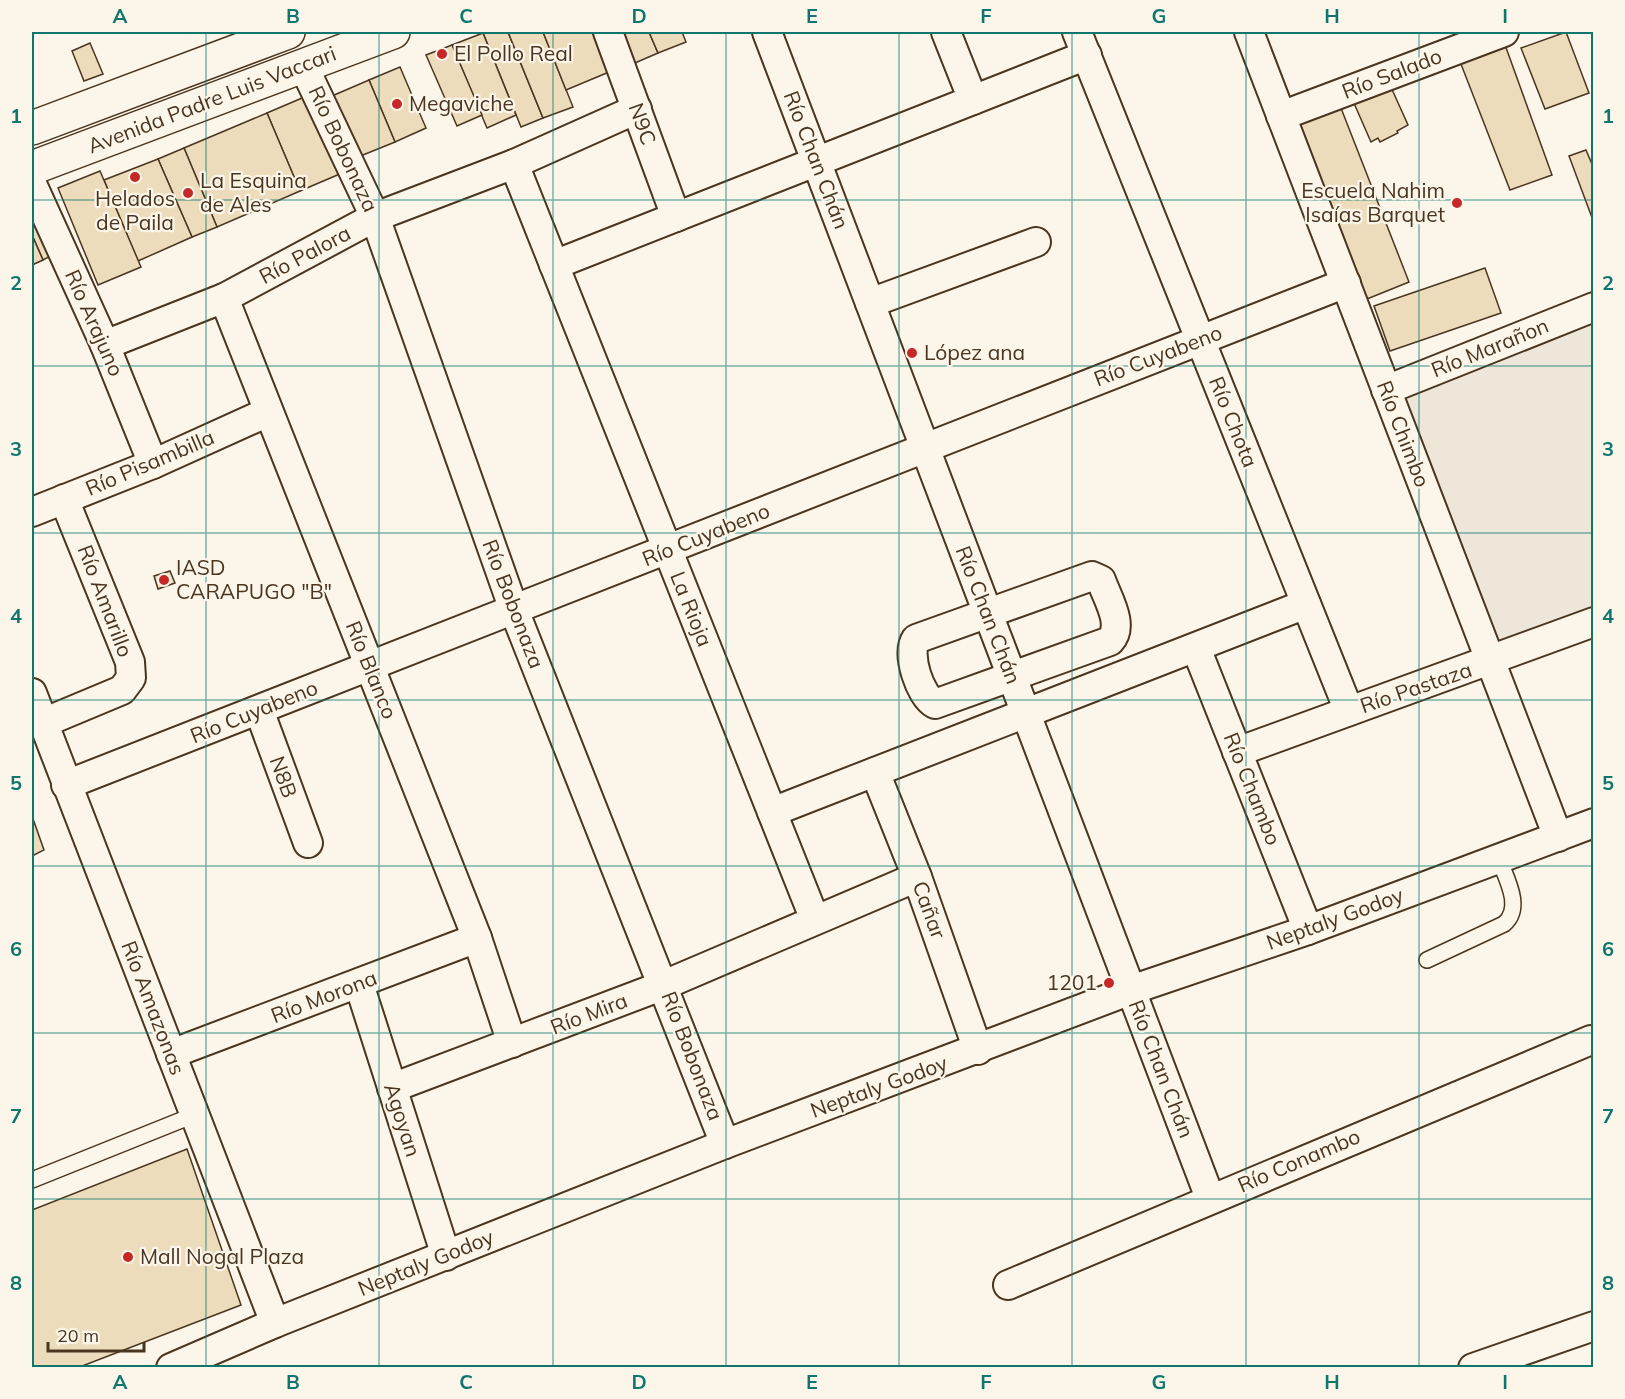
<svg xmlns="http://www.w3.org/2000/svg" width="1625" height="1399" font-family="Mulish,sans-serif">
<style>
.green{fill:#ede6d9;stroke:#887966;stroke-width:1.5}
.building{fill:#ecdcbc;stroke:#4a3520;stroke-width:1.5}
.lines{fill:none;stroke-linecap:round;stroke-linejoin:round}
.service-casing{stroke:#4a3520;stroke-width:18}
.minor-casing{stroke:#4a3520;stroke-width:32}
.secondary-casing{stroke:#4a3520;stroke-width:36}
.service{stroke:#fbf6e9;stroke-width:15}
.minor{stroke:#fbf6e9;stroke-width:28}
.secondary{stroke:#fbf6e9;stroke-width:33}
.grid{fill:none;stroke:#0f766e;stroke-width:1.5;stroke-opacity:0.55}
.poi-dot{fill:#c62828;stroke:#fbf6e9;stroke-width:2}
.labels{text-anchor:middle;stroke-width:4.5;stroke-linejoin:round;paint-order:stroke}
.poi-label{font-size:21px;fill:#4a3520;stroke:#fbf6e9;text-anchor:start}
.street-label{font-size:21px;fill:#4a3520;stroke:#fbf6e9}
.neatline{fill:none;stroke:#0f766e;stroke-width:2}
.grid-label{font-size:20px;text-anchor:middle;font-weight:bold;fill:#0f766e}
</style>
<rect width="100%" height="100%" fill="#fbf6e9"/>
<path class="green" d="M1593 315V618L1497 655 1396 401Z"/>
<g class="building">
<path d="M508 32 543 118 521 127 483 33Z"/>
<path d="M508 32H543L573 107 543 118Z"/>
<path d="M543 32H592L609 72 566 90Z"/>
<path d="M615 32H649L658 53 628 66Z"/>
<path d="M649 32H682L686 42 658 53Z"/>
<path d="M1566 32 1589 93 1545 109 1521 48Z"/>
<path d="M483 33 516 115 487 128 452 45Z"/>
<path d="M1504 42 1552 175 1510 190 1459 59Z"/>
<path d="M90 43 103 74 84 81 72 51Z"/>
<path d="M452 45 482 115 457 126 426 55Z"/>
<path d="M400 67 426 128 395 142 369 80Z"/>
<path d="M369 80 395 142 358 157 332 96Z"/>
<path d="M1390 85 1408 125 1397 131 1398 133 1380 142 1378 138 1371 142 1353 101Z"/>
<path d="M309 95 342 173 300 191 267 113Z"/>
<path d="M1339 103 1409 282 1367 299 1297 120Z"/>
<path d="M267 113 300 191 217 227 184 148Z"/>
<path d="M184 148 217 227 192 237 158 159Z"/>
<path d="M1586 150 1594 169V223L1569 156Z"/>
<path d="M158 159 192 237 138 261 104 180Z"/>
<path d="M100 171 141 267 98 285 58 188Z"/>
<path d="M32 204 56 253 43 260 32 235Z"/>
<path d="M32 235 43 260 32 265Z"/>
<path d="M1485 268 1501 313 1390 351 1374 306Z"/>
<path d="M170 571 175 583 158 589 154 576Z"/>
<path d="M32 816 44 850 32 856Z"/>
<path d="M187 1149 241 1305 77 1368H32V1210Z"/>
</g>
<g class="lines">
<g class="service-casing">
<g id="service">
<path d="M1427 960 1504 924C1523 908 1507 880 1499 859"/>
<path d="M32 1180 194 1115"/>
</g>
</g>
<g class="minor-casing">
<g id="minor">
<path d="M608 32 676 217"/>
<path d="M767 32 1210 1198"/>
<path d="M946 32 973 100"/>
<path d="M1077 32 1349 711"/>
<path d="M1249 32 1558 837"/>
<path d="M303 65 375 217 514 610 725 1144"/>
<path d="M1281 116 1504 32"/>
<path d="M514 164 815 920"/>
<path d="M32 184 105 345 153 464"/>
<path d="M554 265 1087 55"/>
<path d="M224 298 477 938 512 1043"/>
<path d="M870 303 1036 242"/>
<path d="M105 345 224 298 375 217 514 164 637 109"/>
<path d="M1386 390 1594 307"/>
<path d="M32 512 153 464 268 412"/>
<path d="M1092 576 1101 580C1107 598 1125 625 1110 641L935 704C920 696 906 654 916 639Z"/>
<path d="M1196 648 1308 930"/>
<path d="M32 693 275 1323"/>
<path d="M259 710 308 843"/>
<path d="M43 723 122 690 131 678 130 662 64 499"/>
<path d="M1237 752 1594 622"/>
<path d="M875 772 917 877 978 1050"/>
<path d="M66 785 1346 283"/>
<path d="M772 812 1306 604"/>
<path d="M359 984 446 1256"/>
<path d="M171 1054 477 938"/>
<path d="M392 1088 664 985 917 877"/>
<path d="M1008 1285 1591 1040"/>
<path d="M171 1368 275 1323 725 1144 1131 990 1308 930 1594 823"/>
<path d="M1473 1368 1594 1326"/>
</g>
</g>
<g class="secondary-casing">
<g id="secondary">
<path d="M32 128 288 32"/>
<path d="M32 168 393 32"/>
</g>
</g>
<use href="#service" class="service"/>
<use href="#minor" class="minor"/>
<use href="#secondary" class="secondary"/>
</g>
<path class="grid" d="M206 32V1368M379 32V1368M553 32V1368M726 32V1368M899 32V1368M1072 32V1368M1246 32V1368M1419 32V1368M32 200H1594M32 366H1594M32 533H1594M32 700H1594M32 866H1594M32 1033H1594M32 1199H1594"/>
<g class="poi-dot">
<circle cx="442" cy="54" r="6"/>
<circle cx="397" cy="104" r="6"/>
<circle cx="135" cy="177" r="6"/>
<circle cx="188" cy="193" r="6"/>
<circle cx="1457" cy="203" r="6"/>
<circle cx="912" cy="353" r="6"/>
<circle cx="164" cy="580" r="6"/>
<circle cx="1109" cy="983" r="6"/>
<circle cx="128" cy="1257" r="6"/>
</g>
<g class="labels">
<g class="poi-label">
<text x="454" y="61">El Pollo Real</text>
<text x="409" y="111">Megaviche</text>
<text x="200" y="188">La Esquina<tspan x="200" dy="24">de Ales</tspan></text>
<text x="1445" y="198" text-anchor="end">Escuela Nahim<tspan x="1445" dy="24">Isaías Barquet</tspan></text>
<text x="135" y="206" text-anchor="middle">Helados<tspan x="135" dy="24">de Paila</tspan></text>
<text x="924" y="360">López ana</text>
<text x="176" y="575">IASD<tspan x="176" dy="24">CARAPUGO "B"</tspan></text>
<text x="1097" y="990" text-anchor="end">1201</text>
<text x="140" y="1264">Mall Nogal Plaza</text>
</g>
<g class="street-label">
<text transform="translate(1392 74) rotate(-21)" y="7">Río Salado</text>
<text transform="translate(212 100) rotate(-21)" y="7">Avenida Padre Luis Vaccari</text>
<text transform="translate(642 124) rotate(70)" y="7">N9C</text>
<text transform="translate(343 149) rotate(65)" y="7">Río Bobonaza</text>
<text transform="translate(816 160) rotate(69)" y="7">Río Chan Chán</text>
<text transform="translate(305 255) rotate(-28)" y="7">Río Palora</text>
<text transform="translate(94 323) rotate(66)" y="7">Río Arajuno</text>
<text transform="translate(1490 348) rotate(-22)" y="7">Río Marañon</text>
<text transform="translate(1158 356) rotate(-21)" y="7">Río Cuyabeno</text>
<text transform="translate(1233 422) rotate(68)" y="7">Río Chota</text>
<text transform="translate(1403 434) rotate(69)" y="7">Río Chimbo</text>
<text transform="translate(150 463) rotate(-23)" y="7">Río Pisambilla</text>
<text transform="translate(706 535) rotate(-22)" y="7">Río Cuyabeno</text>
<text transform="translate(105 601) rotate(69)" y="7">Río Amarillo</text>
<text transform="translate(513 604) rotate(69)" y="7">Río Bobonaza</text>
<text transform="translate(691 609) rotate(68)" y="7">La Rioja</text>
<text transform="translate(988 615) rotate(69)" y="7">Río Chan Chán</text>
<text transform="translate(371 670) rotate(68)" y="7">Río Blanco</text>
<text transform="translate(1416 688) rotate(-19)" y="7">Río Pastaza</text>
<text transform="translate(254 712) rotate(-22)" y="7">Río Cuyabeno</text>
<text transform="translate(283 777) rotate(70)" y="7">N8B</text>
<text transform="translate(1252 789) rotate(68)" y="7">Río Chambo</text>
<text transform="translate(929 910) rotate(70)" y="7">Cañar</text>
<text transform="translate(1335 919) rotate(-20)" y="7">Neptaly Godoy</text>
<text transform="translate(324 997) rotate(-21)" y="7">Río Morona</text>
<text transform="translate(153 1008) rotate(69)" y="7">Río Amazonas</text>
<text transform="translate(589 1014) rotate(-21)" y="7">Río Mira</text>
<text transform="translate(692 1056) rotate(69)" y="7">Río Bobonaza</text>
<text transform="translate(1161 1069) rotate(69)" y="7">Río Chan Chán</text>
<text transform="translate(879 1087) rotate(-20)" y="7">Neptaly Godoy</text>
<text transform="translate(402 1120) rotate(72)" y="7">Agoyan</text>
<text transform="translate(1299 1161) rotate(-23)" y="7">Río Conambo</text>
<text transform="translate(426 1263) rotate(-22)" y="7">Neptaly Godoy</text>
</g>
</g>
<rect width="1625" height="1399" fill="none" stroke="#fbf6e9" stroke-width="66"/>
<path d="M48 1342v9h96v-9" fill="none" stroke="#4a3520" stroke-width="3"/>
<text x="57" y="1342" font-size="18" fill="#4a3520" stroke="#fbf6e9" stroke-width="4.5" paint-order="stroke">20 m</text>
<rect x="33" y="33" width="1559" height="1333" class="neatline"/>
<g class="grid-label">
<text x="120" y="23">A</text>
<text x="293" y="23">B</text>
<text x="466" y="23">C</text>
<text x="639" y="23">D</text>
<text x="812" y="23">E</text>
<text x="986" y="23">F</text>
<text x="1159" y="23">G</text>
<text x="1332" y="23">H</text>
<text x="1505" y="23">I</text>
<text x="16" y="123">1</text>
<text x="1608" y="123">1</text>
<text x="16" y="290">2</text>
<text x="1608" y="290">2</text>
<text x="16" y="456">3</text>
<text x="1608" y="456">3</text>
<text x="16" y="623">4</text>
<text x="1608" y="623">4</text>
<text x="16" y="790">5</text>
<text x="1608" y="790">5</text>
<text x="16" y="956">6</text>
<text x="1608" y="956">6</text>
<text x="16" y="1123">7</text>
<text x="1608" y="1123">7</text>
<text x="16" y="1290">8</text>
<text x="1608" y="1290">8</text>
<text x="120" y="1389">A</text>
<text x="293" y="1389">B</text>
<text x="466" y="1389">C</text>
<text x="639" y="1389">D</text>
<text x="812" y="1389">E</text>
<text x="986" y="1389">F</text>
<text x="1159" y="1389">G</text>
<text x="1332" y="1389">H</text>
<text x="1505" y="1389">I</text>
</g>
</svg>
